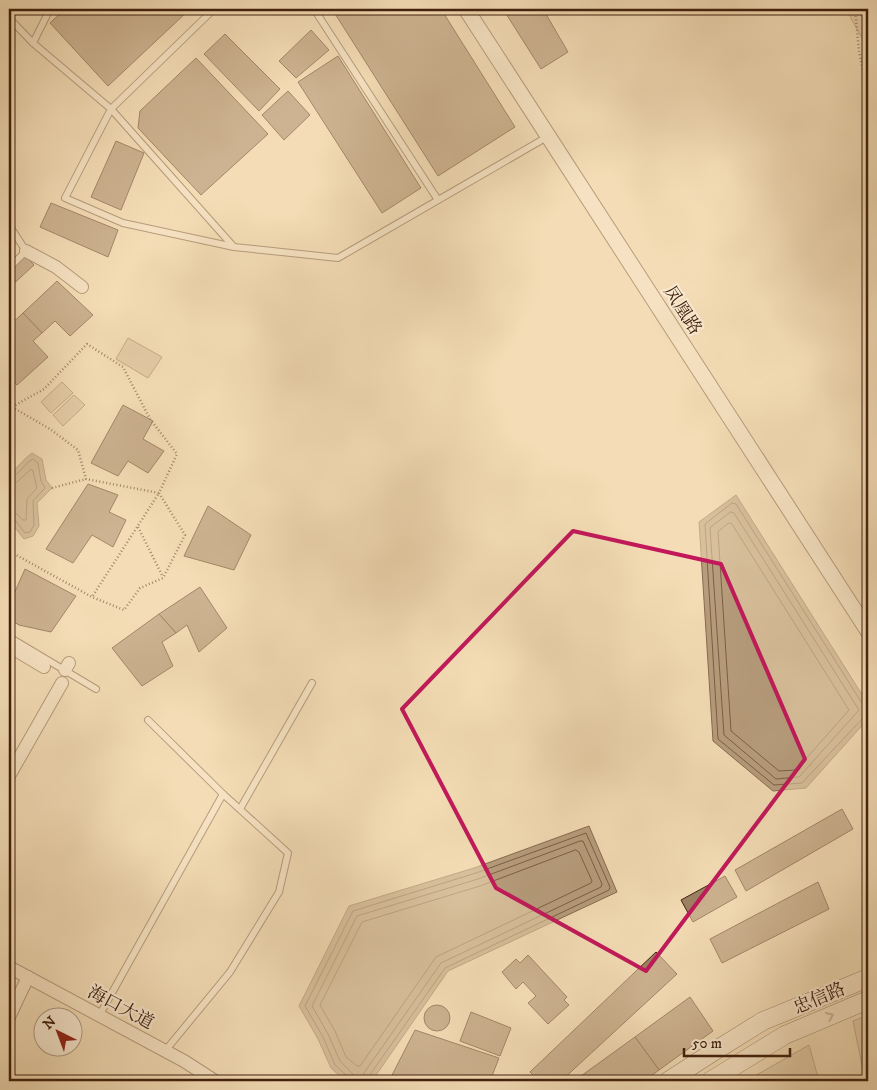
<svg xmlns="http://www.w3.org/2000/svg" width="877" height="1090" font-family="'IM FELL DW Pica','Noto Serif SC',serif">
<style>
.green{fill:#d6bd99;stroke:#8c6e53}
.water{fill:#b79d7d;stroke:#886b50}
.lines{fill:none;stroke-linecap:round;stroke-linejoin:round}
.shore{stroke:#7c5e45;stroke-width:1}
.building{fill:#9e8265;stroke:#41200d}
.service-casing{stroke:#6e4f37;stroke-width:8}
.minor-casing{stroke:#6e4f37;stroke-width:14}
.tertiary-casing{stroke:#6e4f37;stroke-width:17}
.secondary-casing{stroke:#41200d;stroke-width:19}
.path{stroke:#41200d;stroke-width:2.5;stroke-dasharray:1 2.5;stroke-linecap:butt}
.service{stroke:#f8e9d0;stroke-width:6}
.minor{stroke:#f8e9d0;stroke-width:12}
.tertiary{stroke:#f8e9d0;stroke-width:15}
.secondary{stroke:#f8e9d0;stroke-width:18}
.oneway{stroke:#9c846e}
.marked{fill:none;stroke:#c2185b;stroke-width:4;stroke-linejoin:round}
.labels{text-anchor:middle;stroke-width:4.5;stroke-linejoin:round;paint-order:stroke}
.street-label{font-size:18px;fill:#41200d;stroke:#f8e9d0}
</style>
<rect width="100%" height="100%" fill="#f4ddb6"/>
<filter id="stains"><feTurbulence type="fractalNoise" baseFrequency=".004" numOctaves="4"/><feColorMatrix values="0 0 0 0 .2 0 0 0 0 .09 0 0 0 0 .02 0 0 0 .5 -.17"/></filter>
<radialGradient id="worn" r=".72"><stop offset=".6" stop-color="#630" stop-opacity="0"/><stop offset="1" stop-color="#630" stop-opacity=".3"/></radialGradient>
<g class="green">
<path d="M846 9H868V49Z"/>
<path d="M128 338 162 357 148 378 116 359Z"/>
<path d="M62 382 73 393 51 413 41 402Z"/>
<path d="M74 395 85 405 63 426 53 415Z"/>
<path d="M868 1015V1081H858L864 1075 853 1021Z"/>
<path d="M809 1045 819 1081H746Z"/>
</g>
<g class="water">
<path d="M32 453 42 459 46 480 52 488 37 503 39 526 33 536 24 539 12 524 9 523V474C18 468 23 459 32 453Z"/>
<path d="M736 495 868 704V719L806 788 773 791 713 741 699 522Z"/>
<path d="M589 826 617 892 448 971 372 1081H345L331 1068 318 1039 299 1006 349 906 474 868Z"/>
</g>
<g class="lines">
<g class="shore">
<path d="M9 477C20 476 23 464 33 459L38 463 41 481 45 488 33 501 34 525 30 532 25 533 15 520 9 519"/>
<path d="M9 484 17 482 31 469 33 471 37 488 27 499 26 520H23L17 514 9 512"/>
<path d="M731 512 734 513 859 710 799 777 776 779 724 735 710 528Z"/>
<path d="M729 523 732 524 849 710 796 770 779 771 731 731 718 532Z"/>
<path d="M868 706 862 703 736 504 732 503 705 524 718 739 774 785 802 783 863 718 868 716"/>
<path d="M576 850 579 852 592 881 591 883 436 957 360 1066H357L346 1057 335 1031 320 1005 362 922 480 886Z"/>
<path d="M348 1081 347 1076 335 1065 323 1037 305 1006 353 911 476 873 586 833 610 887 609 890 445 968 369 1076 368 1081"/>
<path d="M355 1081 352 1073 340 1061 328 1034 312 1006 357 916 478 879 580 841H583L602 884 601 887 441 963 364 1073 362 1081"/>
</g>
</g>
<g class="building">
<path d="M65 9H190L108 86 50 23Z"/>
<path d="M332 9H441L515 127 438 176Z"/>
<path d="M503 9H543L568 52 541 69Z"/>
<path d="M311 30 329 50 296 78 279 61Z"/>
<path d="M225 34 280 89 259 111 204 54Z"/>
<path d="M338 56 421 188 382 213 298 82Z"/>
<path d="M196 58 268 134 201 195 138 128 140 111Z"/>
<path d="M288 91 310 115 284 140 262 115Z"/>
<path d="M116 141 144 153 121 210 91 197Z"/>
<path d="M51 203 118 230 108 257 40 227Z"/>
<path d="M25 256 34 265 9 288V272Z"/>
<path d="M57 281 93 315 70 336 55 321 42 333 23 313Z"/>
<path d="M23 313 42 333 33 341 48 357 17 385 9 376V326Z"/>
<path d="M123 405 153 421 143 439 164 451 148 473 128 461 118 476 91 463Z"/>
<path d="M88 484 118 495 109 512 126 520 113 547 92 535 73 563 46 549Z"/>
<path d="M208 506 251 535 234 570 184 556Z"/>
<path d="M25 569 76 596 51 632 19 625 9 619V605Z"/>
<path d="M200 587 227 628 199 652 187 625 176 633 159 614Z"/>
<path d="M159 614 176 633 162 642 173 666 142 686 112 648Z"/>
<path d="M842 809 853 829 746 891 735 870Z"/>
<path d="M725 876 737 897 693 922 681 900Z"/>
<path d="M818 882 829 909 722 963 710 939Z"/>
<path d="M656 952 677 974 561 1081H539L530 1072Z"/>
<path d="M528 955 567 997 564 1000 569 1005 548 1024 528 1003 536 996 523 982 516 989 502 972 516 959 520 963Z"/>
<path d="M690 997 713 1031 659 1070 635 1037Z"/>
<circle cx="437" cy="1018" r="13"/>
<path d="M471 1012 511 1028 500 1056 460 1041Z"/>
<path d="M415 1030 499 1058 490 1081H389Z"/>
<path d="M635 1037 659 1070 644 1081H574Z"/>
</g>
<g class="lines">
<g class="service-casing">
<g id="service">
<path d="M214 9 111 109 65 198 123 223 234 247 338 258 547 137"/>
<path d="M314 9 438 200"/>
<path d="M9 18 33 43 111 109 233 246"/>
<path d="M33 43 50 9"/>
<path d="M9 225 26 251 9 268"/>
<path d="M9 637 96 689"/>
<path d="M148 720 223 794"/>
<path d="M240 809 312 683"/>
<path d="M99 1016 223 794 288 853 279 892 230 972 165 1051"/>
</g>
</g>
<g class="minor-casing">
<g id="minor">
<path d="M26 251 56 267 82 287"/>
<path d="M9 646 44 667"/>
<path d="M65 670 69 663"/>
<path d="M9 776 62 683"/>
<path d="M9 967 184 1061 215 1081"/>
<path d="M9 1017 28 977"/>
</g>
</g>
<g class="tertiary-casing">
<path id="tertiary" d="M466 9 868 631"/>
</g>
<g class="secondary-casing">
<g id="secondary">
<path d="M668 1081 713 1052 763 1021 868 978"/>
<path d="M710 1081 785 1035 868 1000"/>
</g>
</g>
<g class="path">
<path d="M855 9 859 51 868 96"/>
<path d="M9 407H12L44 389 87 344 123 367 150 419 177 454 159 493 185 535 163 578 140 588 124 610 92 597 9 551"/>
<path d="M12 407 50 429 78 450 86 479 159 493 92 597"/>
<path d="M52 488 86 479"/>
<path d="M138 527 163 577"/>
</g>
<use href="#service" class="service"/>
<use href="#minor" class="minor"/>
<use href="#tertiary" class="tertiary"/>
<use href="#secondary" class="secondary"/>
</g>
<defs><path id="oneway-chevron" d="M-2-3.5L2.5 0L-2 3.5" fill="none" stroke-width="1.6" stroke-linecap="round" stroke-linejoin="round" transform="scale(1.25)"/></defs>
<use class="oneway" href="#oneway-chevron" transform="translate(830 1016) rotate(-23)"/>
<path d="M0 0H877V1090H0ZM573 531 721 564 805 759 646 971 496 888 402 709Z" fill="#f4ddb6" fill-opacity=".55" fill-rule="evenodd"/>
<path class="marked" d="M573 531 721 564 805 759 646 971 496 888 402 709Z"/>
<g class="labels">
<g class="street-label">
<text transform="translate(683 310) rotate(57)" y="6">凤凰路</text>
<text transform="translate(819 998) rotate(-23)" y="6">忠信路</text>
<text transform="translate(121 1007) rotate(28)" y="6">海口大道</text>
</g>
</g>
<rect width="877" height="1090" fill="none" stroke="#f4ddb6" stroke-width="30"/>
<rect x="10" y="10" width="857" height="1070" fill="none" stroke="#41200d" stroke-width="2.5"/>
<rect x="15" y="15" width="847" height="1060" fill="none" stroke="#41200d"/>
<g transform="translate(58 1032) rotate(318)"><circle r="24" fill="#f8e9d0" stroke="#af9982"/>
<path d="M0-4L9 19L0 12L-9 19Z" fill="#8f2418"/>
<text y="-8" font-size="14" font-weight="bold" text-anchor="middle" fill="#41200d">N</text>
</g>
<path d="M684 1048v8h106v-8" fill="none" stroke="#41200d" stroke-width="2.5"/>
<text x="692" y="1048" font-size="15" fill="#41200d" stroke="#f8e9d0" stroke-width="4" paint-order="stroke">50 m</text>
<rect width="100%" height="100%" filter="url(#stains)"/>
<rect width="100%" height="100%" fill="url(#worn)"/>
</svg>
